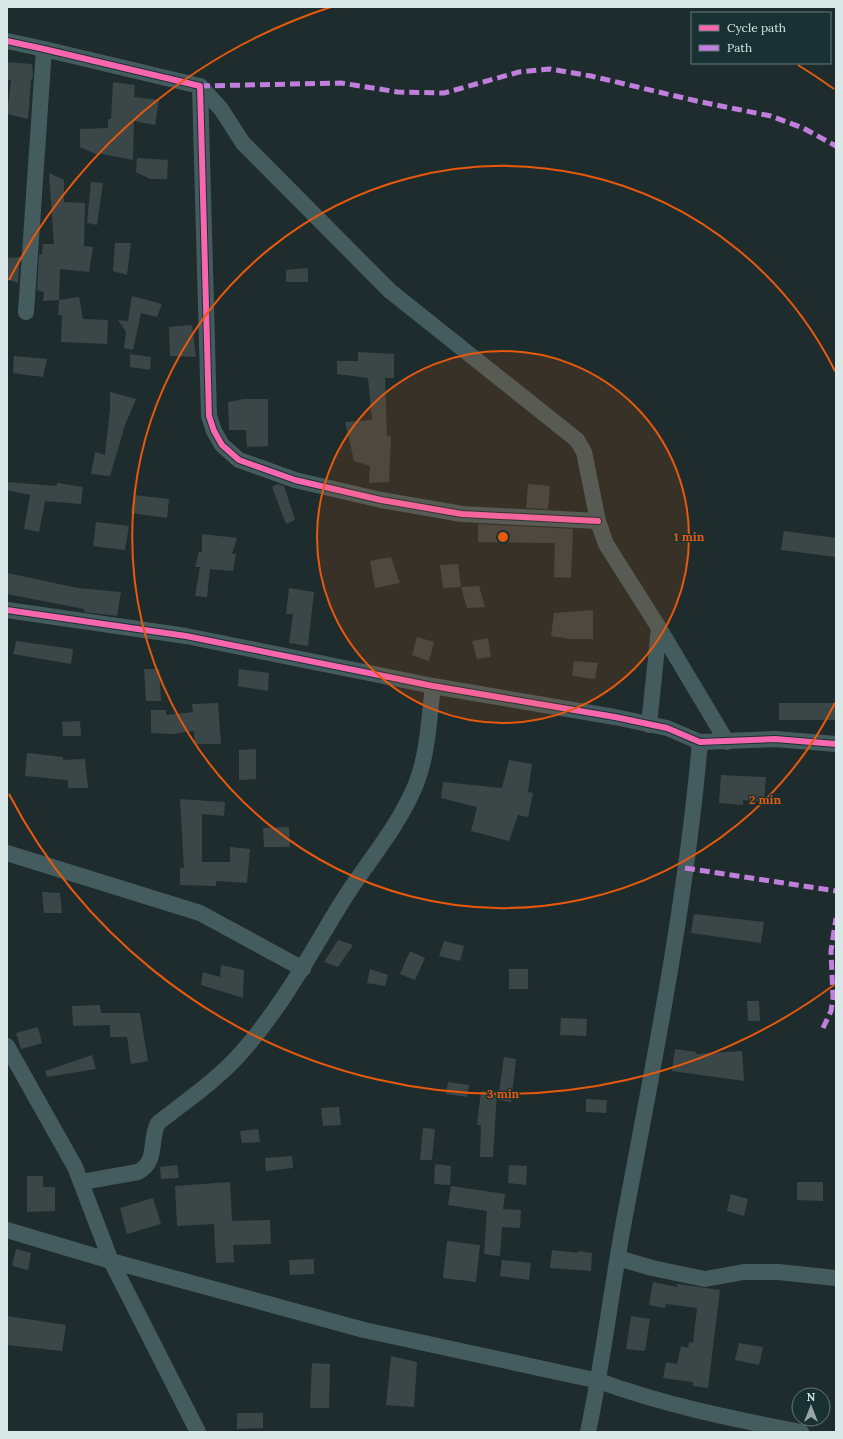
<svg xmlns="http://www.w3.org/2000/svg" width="843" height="1439" font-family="Lora,serif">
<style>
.building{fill:#3b4647}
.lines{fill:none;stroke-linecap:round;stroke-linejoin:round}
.street{stroke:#455c5e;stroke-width:16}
.quiet{stroke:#c07fdc;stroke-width:5;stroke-dasharray:10 5;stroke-linecap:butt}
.cycleway-casing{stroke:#193133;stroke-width:8}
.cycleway{stroke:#f766af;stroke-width:6}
.ring{fill:none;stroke:#e8590c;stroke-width:2}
.centre{fill:#e8590c;stroke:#193133;stroke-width:2}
.ring-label{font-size:12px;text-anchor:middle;font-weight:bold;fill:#e8590c;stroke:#193133;stroke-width:3;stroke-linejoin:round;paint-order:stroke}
</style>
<rect width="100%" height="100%" fill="#1f2c2d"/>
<g class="building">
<path d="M7 62 32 64 33 77 32 80H31L28 119 7 114 11 80H7Z"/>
<path d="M113 82 135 85 134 97 159 100 155 125 134 121 133 160 97 153 98 155 80 147V129L108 128V119H111Z"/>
<path d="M137 158 168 160 167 179H150L136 172Z"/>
<path d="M49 173 64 180V202L85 203 84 246 93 247 89 272 60 269 59 300 43 301 44 292 37 290 39 255 42 254 43 244H54Z"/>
<path d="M91 182 103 183 97 225 87 223Z"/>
<path d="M115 243H131L127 275 113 271Z"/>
<path d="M20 257 18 283 7 279 8 258Z"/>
<path d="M308 268V282H286V270Z"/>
<path d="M132 296 162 304 157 317 141 313 133 350 124 348 126 332 118 320 128 321Z"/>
<path d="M79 297 83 319 108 320 107 344 61 342 62 315H58L59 300Z"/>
<path d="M192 325 196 357 170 356 169 327Z"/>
<path d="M358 352 394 354V378H385L387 436H391L389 482 369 483 370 466 354 461 345 422 372 420 368 378 337 374V361H358Z"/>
<path d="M130 354 151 357 150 370 130 367Z"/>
<path d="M14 356 47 359 43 377 13 373Z"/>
<path d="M110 392 136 399 125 425 110 476 91 474 95 452 105 455 110 408Z"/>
<path d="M244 399H268V446L247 447 246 430H229L228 402Z"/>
<path d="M7 482 57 486V483L83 487 81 504 45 501 39 532 24 529 30 495 7 490Z"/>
<path d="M277 484 284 486 295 520 286 524 272 487Z"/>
<path d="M528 484 550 486 548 509 526 508Z"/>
<path d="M134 495 169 499 167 518 131 513Z"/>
<path d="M96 522 129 526 125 550 93 546Z"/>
<path d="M478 524 573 529 571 578 554 577 555 543 478 542Z"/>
<path d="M784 531 836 538V557L781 550Z"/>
<path d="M202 534 237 538 232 554H236L233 571 210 569 207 597 195 596 200 567H195L199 552H202Z"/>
<path d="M391 557 400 583 375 588 370 561Z"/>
<path d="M458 564 461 587 443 588 440 565Z"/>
<path d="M7 573 78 588 121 592 117 616 84 612V609L7 594Z"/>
<path d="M479 586 485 607 467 608 461 587Z"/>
<path d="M289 588 314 592 308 646 289 643 293 614H286Z"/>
<path d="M593 610V639H572L551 636 554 613Z"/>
<path d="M417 637 434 642 429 661 412 655Z"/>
<path d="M488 638 491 657 477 659 472 641Z"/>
<path d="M16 641 73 649 71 664 13 654Z"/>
<path d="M574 661 598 663 595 679 572 676Z"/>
<path d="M144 669H159L161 701H146Z"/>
<path d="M239 669 269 673 268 691 238 686Z"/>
<path d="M218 703 221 744H195L194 731 173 734 151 733V710H166V715L193 712 192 704Z"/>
<rect x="779" y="703" width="57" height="17"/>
<path d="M80 721 81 736H63L62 722Z"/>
<path d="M256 749V779L239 780V750Z"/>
<path d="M27 753 63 757V760L85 759 88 788H68V780L25 776Z"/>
<path d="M509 760 532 764 528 792 533 793 528 817 518 815 509 841 471 831 477 807 441 798 443 782 502 788Z"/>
<path d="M721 775 766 777 764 802 743 800V805L719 803Z"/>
<path d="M180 799 225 802 224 816 202 814V862H230V847L250 849 247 883 216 881V886L180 885V868H184Z"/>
<path d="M289 827 290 847H264L263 828Z"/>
<path d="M42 892 60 893 62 913H44Z"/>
<path d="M694 914 764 922 761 943 691 933Z"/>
<path d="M338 940 353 945 338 967 324 962Z"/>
<path d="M444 941 464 946 460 961 439 956Z"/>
<path d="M410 951 425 958 415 980 400 974Z"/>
<path d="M221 965 244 970 243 998 201 985 203 972 220 977Z"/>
<path d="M370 969 388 975 385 986 367 983Z"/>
<rect x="509" y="969" width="19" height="20"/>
<path d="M747 1001H759L760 1021H748Z"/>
<path d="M100 1005 101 1013H140L148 1061 131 1064 127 1037H110V1025L73 1026 72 1006Z"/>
<path d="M561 1018 587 1019 586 1036 560 1035Z"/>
<path d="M38 1027 42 1043 21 1049 16 1033Z"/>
<path d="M675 1049 696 1052V1054L742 1051 744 1081 672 1071Z"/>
<path d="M92 1055 96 1069 47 1077 45 1071Z"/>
<path d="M504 1057 516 1059 511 1102 498 1100Z"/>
<path d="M448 1082 469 1085 467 1097 446 1094Z"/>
<path d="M481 1091 497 1093 493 1157H480L481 1125H477Z"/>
<path d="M586 1099 607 1100 606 1113 586 1112Z"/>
<path d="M339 1107 341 1125 323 1126 321 1108Z"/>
<path d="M423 1128 435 1129 432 1160H420Z"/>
<path d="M258 1129 260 1142 242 1143 240 1131Z"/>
<path d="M292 1156 293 1168 266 1171 265 1158Z"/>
<path d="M435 1164 451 1166 450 1185 434 1184Z"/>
<path d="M177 1165 179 1178 161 1179 160 1167Z"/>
<path d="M509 1165 527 1166 526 1185 508 1183Z"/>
<path d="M27 1176H43V1187H55V1211L27 1212Z"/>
<path d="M230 1182 232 1221 270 1220 271 1244 233 1245 234 1262 216 1263 214 1224 177 1226 175 1186Z"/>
<path d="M797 1182H823V1201L797 1200Z"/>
<path d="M451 1186 505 1194 503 1209 521 1210 520 1228 502 1227 500 1256 484 1254 487 1211 448 1205Z"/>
<path d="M731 1194 748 1199 744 1216 727 1211Z"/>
<path d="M153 1198 161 1224 127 1234 120 1208Z"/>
<path d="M447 1241 480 1245 476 1282 443 1278Z"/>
<path d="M16 1249 31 1253 28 1270 12 1266Z"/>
<path d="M552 1250 578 1253V1251L592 1253 591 1271 550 1268Z"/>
<path d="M314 1259V1274L290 1275 289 1260Z"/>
<path d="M502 1260 531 1263 529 1280 500 1276Z"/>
<path d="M653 1282 677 1287V1284L720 1290 708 1388 693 1386V1382L663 1378 666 1362 677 1364 681 1346 688 1348 689 1342 693 1343 697 1308 666 1304 665 1308 649 1305Z"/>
<path d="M7 1316 66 1325 62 1351 7 1345Z"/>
<path d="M631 1316 650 1319 645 1351 626 1349Z"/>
<path d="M739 1343 763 1347 759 1365 735 1360Z"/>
<path d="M391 1356 417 1362 414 1407 386 1405Z"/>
<path d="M312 1363 330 1364 329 1408H310Z"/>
<path d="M237 1413H263V1428L237 1429Z"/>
</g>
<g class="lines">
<g class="street">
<path d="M7 41 44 49 200 86 209 416 214 431 222 445 239 460 295 480 381 500 462 514 598 521"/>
<path d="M200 86 221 109 243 143 390 291 577 440 584 452 598 521 606 544 659 628 649 725"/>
<path d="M26 312 44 49"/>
<path d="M7 610 186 636 433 686 615 717 667 728 700 742 775 739 836 744"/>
<path d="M659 628 727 742"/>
<path d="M7 853 200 913 303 969"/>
<path d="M7 1046 75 1167 111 1261 198 1432"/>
<path d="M82 1182 138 1172C158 1162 149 1140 158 1123 186 1101 217 1080 241 1053 282 1007 310 954 342 902 367 862 398 828 416 784 428 754 429 718 433 686"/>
<path d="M7 1230 111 1261 364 1330 599 1381C664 1405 733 1419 801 1432"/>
<path d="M618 1258 652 1268 705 1279 744 1272H778L836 1278"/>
<path d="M588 1432C603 1362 611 1291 624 1221 654 1062 686 903 700 742"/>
</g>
<g class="quiet">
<path d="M200 86 341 83 398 92 444 93 519 72 550 69 591 76 701 102 771 116 803 128 836 146"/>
<path d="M685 868 836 891"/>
<path d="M823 1028 831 1011 833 998 831 951 836 918"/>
</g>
<g class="cycleway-casing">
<g id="cycleway">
<path d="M7 41 44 49 200 86 209 416 214 431 222 445 239 460 295 480 381 500 462 514 598 521"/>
<path d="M7 610 186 636 433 686 615 717 667 728 700 742 775 739 836 744"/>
</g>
</g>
<use href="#cycleway" class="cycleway"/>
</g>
<circle cx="503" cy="537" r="186" fill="#e8590c" fill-opacity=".12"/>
<g class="ring">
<circle cx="503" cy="537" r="186"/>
<path d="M835 703A371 371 0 1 1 835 371"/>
<path d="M834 985A557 557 0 0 1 9 794M9 280A557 557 0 0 1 331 7M798 65A557 557 0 0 1 834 89"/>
</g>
<circle cx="503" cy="537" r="6" class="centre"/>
<g class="ring-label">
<text x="689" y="541">1 min</text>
<text x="765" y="804">2 min</text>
<text x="503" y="1098">3 min</text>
</g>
<rect width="843" height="1439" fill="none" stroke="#d9e7e7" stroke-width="16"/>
<rect x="691" y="12" width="140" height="52" fill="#193133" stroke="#667a7b"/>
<rect x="699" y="25" width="20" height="6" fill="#f766af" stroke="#667a7b"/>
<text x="727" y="32" font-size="12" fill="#d9e7e7">Cycle path</text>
<rect x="699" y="45" width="20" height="6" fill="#c07fdc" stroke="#667a7b"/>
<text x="727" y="52" font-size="12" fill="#d9e7e7">Path</text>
<g transform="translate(811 1407)"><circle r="19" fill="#193133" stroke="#667a7b"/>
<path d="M0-3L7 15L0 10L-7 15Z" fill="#98a6a6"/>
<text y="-6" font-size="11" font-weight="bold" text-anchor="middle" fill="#d9e7e7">N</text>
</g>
</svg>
